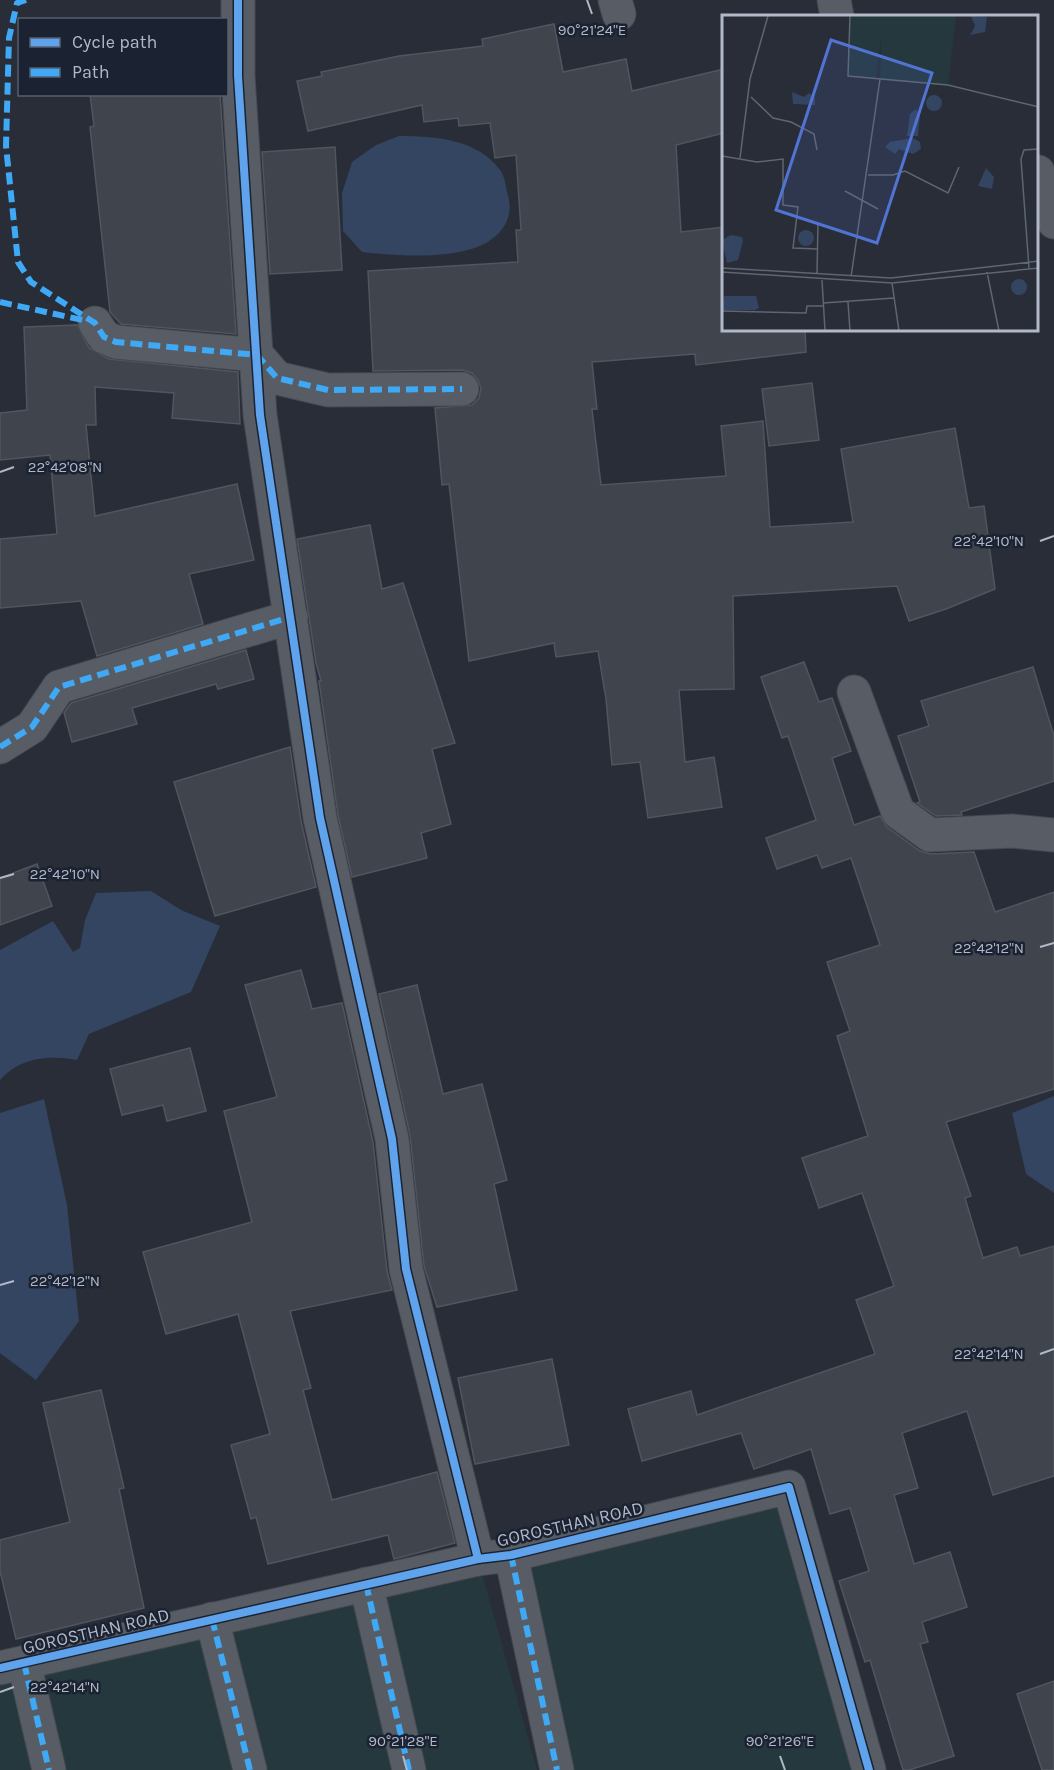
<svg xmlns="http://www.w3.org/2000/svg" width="1054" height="1770" font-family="Karla,sans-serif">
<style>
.green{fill:#25383d}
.water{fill:#334561}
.building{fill:#3f444d;stroke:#50555f;stroke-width:1.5}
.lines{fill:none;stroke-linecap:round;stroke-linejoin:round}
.street-casing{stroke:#444850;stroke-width:35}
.street{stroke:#585c65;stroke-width:33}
.quiet{stroke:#3fa9f5;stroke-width:6;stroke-dasharray:12 6;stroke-linecap:butt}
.cycleway-casing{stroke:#1b2332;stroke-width:11}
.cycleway{stroke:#60a3ed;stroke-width:8}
.ticks{fill:none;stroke:#b1b9c9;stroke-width:2}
.labels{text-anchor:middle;stroke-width:5;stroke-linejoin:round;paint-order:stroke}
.street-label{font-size:18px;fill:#b1b9c9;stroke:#1b2332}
.inset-road{fill:none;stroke:#5f6571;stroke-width:1.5}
.view{fill:#5173d3;fill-opacity:0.15;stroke:#5173d3;stroke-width:3}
.inset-edge{fill:none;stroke:#b1b9c9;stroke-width:3}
.ticks-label{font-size:15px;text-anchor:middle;fill:#b1b9c9;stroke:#1b2332;stroke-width:5;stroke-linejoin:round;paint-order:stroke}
</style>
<rect width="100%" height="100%" fill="#282d37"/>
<g class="green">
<path d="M789 1487 869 1770H557L511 1555Z"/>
<path d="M478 1559 537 1770H0V1668Z"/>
</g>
<g class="water">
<path d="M399 136C434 136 478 139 500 170 505 176 506 188 508 196 513 213 506 229 492 239 464 261 396 256 362 252L343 231 342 193 352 162 376 145Z"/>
<path d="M151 891 181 910 220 926 191 992 89 1034 77 1060C48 1055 21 1057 0 1080V950L53 921 73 952 80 948 85 920 96 893Z"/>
<path d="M1054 1096V1193L1026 1174 1012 1113Z"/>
<path d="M44 1099 67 1205 79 1321 36 1380 0 1353V1113Z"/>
</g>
<g class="building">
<path d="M554 24 563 72 626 59 632 91 724 69V133L676 145 681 232 724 227V330H805L806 352 696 365 695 354 592 362 597 409H592L601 485 726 476 721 426 763 421 770 527 853 522 841 449 955 428 969 508 984 506 995 589 946 609 909 621 897 586 733 596 734 689 679 690 685 762 714 757 722 807 648 818 640 762 612 765 606 699 598 651 556 657 554 643 469 661 449 484 442 485 435 408 472 405 479 398 481 388 478 380 472 373 462 370 373 371 368 271 518 262 516 230H521L516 155 495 158 490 123 459 126 458 118 424 122 422 105 308 131 297 81 322 76 321 72 399 56 483 46 482 39Z"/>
<path d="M90 94H220L236 334 121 324 110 312 90 127 94 126Z"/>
<path d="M335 147 342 270 270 274 262 152Z"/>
<path d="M77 325 89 348 109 359 238 372 240 424 172 418 174 393 95 387 96 425H86L95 516 237 484 254 560 189 574 203 624 97 656 81 601 0 608V539L57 534 50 455 0 460V413L27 410 24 327Z"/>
<path d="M812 383 819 440 769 446 762 389Z"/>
<path d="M370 525 382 589 403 583 455 743 432 749 451 824 421 833 427 858 352 877 338 815 319 681H321L316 663 297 539Z"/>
<path d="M246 650 254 679 218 689 216 684 132 708 137 724 72 742 64 713 71 703Z"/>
<path d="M804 662 819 702 832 698 851 751 832 758 854 825 880 816 887 827 920 851 931 854 974 852 995 912 1054 892V1089L946 1122 971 1196 965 1198 983 1258 1017 1247 1020 1256 1054 1246V1476L993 1495 967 1411 902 1433 918 1488 894 1495 914 1564 950 1552 967 1607 922 1622 928 1642 920 1644 954 1756 909 1770H903L870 1660 865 1662 839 1581 869 1571 850 1508 830 1514 811 1449 754 1469 741 1433 642 1461 628 1409 691 1391 697 1415 875 1354 856 1300 894 1286 862 1193 819 1208 802 1158 868 1136 837 1036 850 1031 827 962 880 945 851 858 822 868 817 855 777 869 766 838 816 820 788 736 782 738 761 677Z"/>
<path d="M1033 667 1054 736V781L961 812 962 815 936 816 917 803 920 802 898 736 929 726 921 701Z"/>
<path d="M290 747 301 821 316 887 215 916 174 782Z"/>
<path d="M37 864 52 906 0 925V878Z"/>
<path d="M301 970 312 1009 342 1003 373 1142 387 1271 392 1290 290 1311 311 1388 303 1390 332 1500 437 1472 455 1543 394 1559 388 1535 268 1564 256 1517 251 1519 231 1445 270 1434 238 1314 166 1334 143 1252 252 1222 224 1111 277 1097 245 985Z"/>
<path d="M417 985 443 1094 482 1084 507 1180 494 1184 517 1290 437 1307 424 1266 410 1135 379 994Z"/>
<path d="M190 1048 206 1111 167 1121 163 1105 122 1115 110 1069Z"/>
<path d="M552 1359 569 1445 475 1464 458 1378Z"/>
<path d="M101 1390 124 1488 119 1489 144 1608 16 1639 0 1571V1540L70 1522 43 1403Z"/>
<path d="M1054 1681V1770H1042L1017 1694Z"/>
</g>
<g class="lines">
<g class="street-casing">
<g id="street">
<path d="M238 0V76L260 415 320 818 392 1139 406 1269 478 1559"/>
<path d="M615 0 619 14"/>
<path d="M834 0 837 16"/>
<path d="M1038 172 1054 222"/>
<path d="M95 323 104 337 116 342 257 355 277 378 328 390 462 389"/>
<path d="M854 692 898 812 930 835 1012 831 1054 835"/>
<path d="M0 747 32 727 59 687 291 617"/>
<path d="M511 1555 557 1770"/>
<path d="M366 1584 409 1770"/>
<path d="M212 1619 250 1770"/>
<path d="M24 1663 49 1770"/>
<path d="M0 1668 478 1559 511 1555 789 1487 869 1770"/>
</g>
</g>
<use href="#street" class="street"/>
<g class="quiet">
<path d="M26 0 17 3 9 38 6 146 18 262 31 282 95 323 104 337 116 342 257 355 277 378 328 390 462 389"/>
<path d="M0 302 87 321"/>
<path d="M0 747 32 727 59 687 291 617"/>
<path d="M511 1555 557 1770"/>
<path d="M366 1584 409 1770"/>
<path d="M212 1619 250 1770"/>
<path d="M24 1663 49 1770"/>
</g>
<g class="cycleway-casing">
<g id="cycleway">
<path d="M238 0V76L260 415 320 818 392 1139 406 1269 478 1559"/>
<path d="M0 1668 478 1559 511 1555 789 1487 869 1770"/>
</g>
</g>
<use href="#cycleway" class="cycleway"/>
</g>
<path class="ticks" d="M587 0 592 14M0 472 14 467M1040 541 1054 536M0 878 14 874M1040 947 1054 943M0 1285 14 1281M1040 1354 1054 1349M0 1692 14 1687M403 1756 407 1770M780 1756 785 1770"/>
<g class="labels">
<g class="street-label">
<text transform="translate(570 1524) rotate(-13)" y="6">GOROSTHAN ROAD</text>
<text transform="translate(96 1631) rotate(-13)" y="6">GOROSTHAN ROAD</text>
</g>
</g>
<g transform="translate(722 15)">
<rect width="316" height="316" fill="#282d37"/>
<path d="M128 1H234L226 70 158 64 159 24 154 63 126 61Z" fill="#25383d"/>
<path d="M249 1 265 2 263 17 248 20 253 11ZM70 77 82 82 87 78 93 83V90L71 89ZM204 88a8 8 0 1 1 16 0a8 8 0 1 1-16 0ZM194 94 198 100 196 121H185L188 99ZM191 123 198 127 199 134 191 139 177 134 173 139 163 132 168 127ZM264 153 272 162 270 174 256 171ZM76 223a8 8 0 1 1 16 0a8 8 0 1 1-16 0ZM9 220 20 222 21 226 16 245 5 248 0 225ZM289 272a8 8 0 1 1 16 0a8 8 0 1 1-16 0ZM34 281 37 293 33 295H0L2 281Z" fill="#334561"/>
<path class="inset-road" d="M128 1 126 61 226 70 317 92M29 82 51 103 69 107 92 119 95 135M0 141 35 147 61 144V190L76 192 71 233 96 234M18 143 28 64 46 1M146 160H171L183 156 226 178 237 152M123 176 156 194M0 253 169 263 317 246M307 253 299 144 302 135 317 134M0 257 170 268 317 253M265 257 277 316M95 259 96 207M129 262 158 64M100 265 103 316M170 268 177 316M126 287 128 316M101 288 172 283M0 296 84 298 85 291H101"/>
<path class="view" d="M109 25 210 58 155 228 54 195Z"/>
<rect width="316" height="316" class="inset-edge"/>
</g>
<g class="ticks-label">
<text x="592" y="35">90°21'24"E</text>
<text x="65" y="472">22°42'08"N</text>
<text x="989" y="546">22°42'10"N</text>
<text x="65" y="879">22°42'10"N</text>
<text x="989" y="953">22°42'12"N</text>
<text x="65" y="1286">22°42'12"N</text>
<text x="989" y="1359">22°42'14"N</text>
<text x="65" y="1692">22°42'14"N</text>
<text x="403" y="1746">90°21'28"E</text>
<text x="780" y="1746">90°21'26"E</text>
</g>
<rect x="18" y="18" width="210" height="78" fill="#1b2332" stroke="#575f6e" stroke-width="1.5"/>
<rect x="30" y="38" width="30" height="9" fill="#60a3ed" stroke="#575f6e" stroke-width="1.5"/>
<text x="72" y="48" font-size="18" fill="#b1b9c9">Cycle path</text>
<rect x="30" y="68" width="30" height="9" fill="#3fa9f5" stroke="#575f6e" stroke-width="1.5"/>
<text x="72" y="78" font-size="18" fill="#b1b9c9">Path</text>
</svg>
